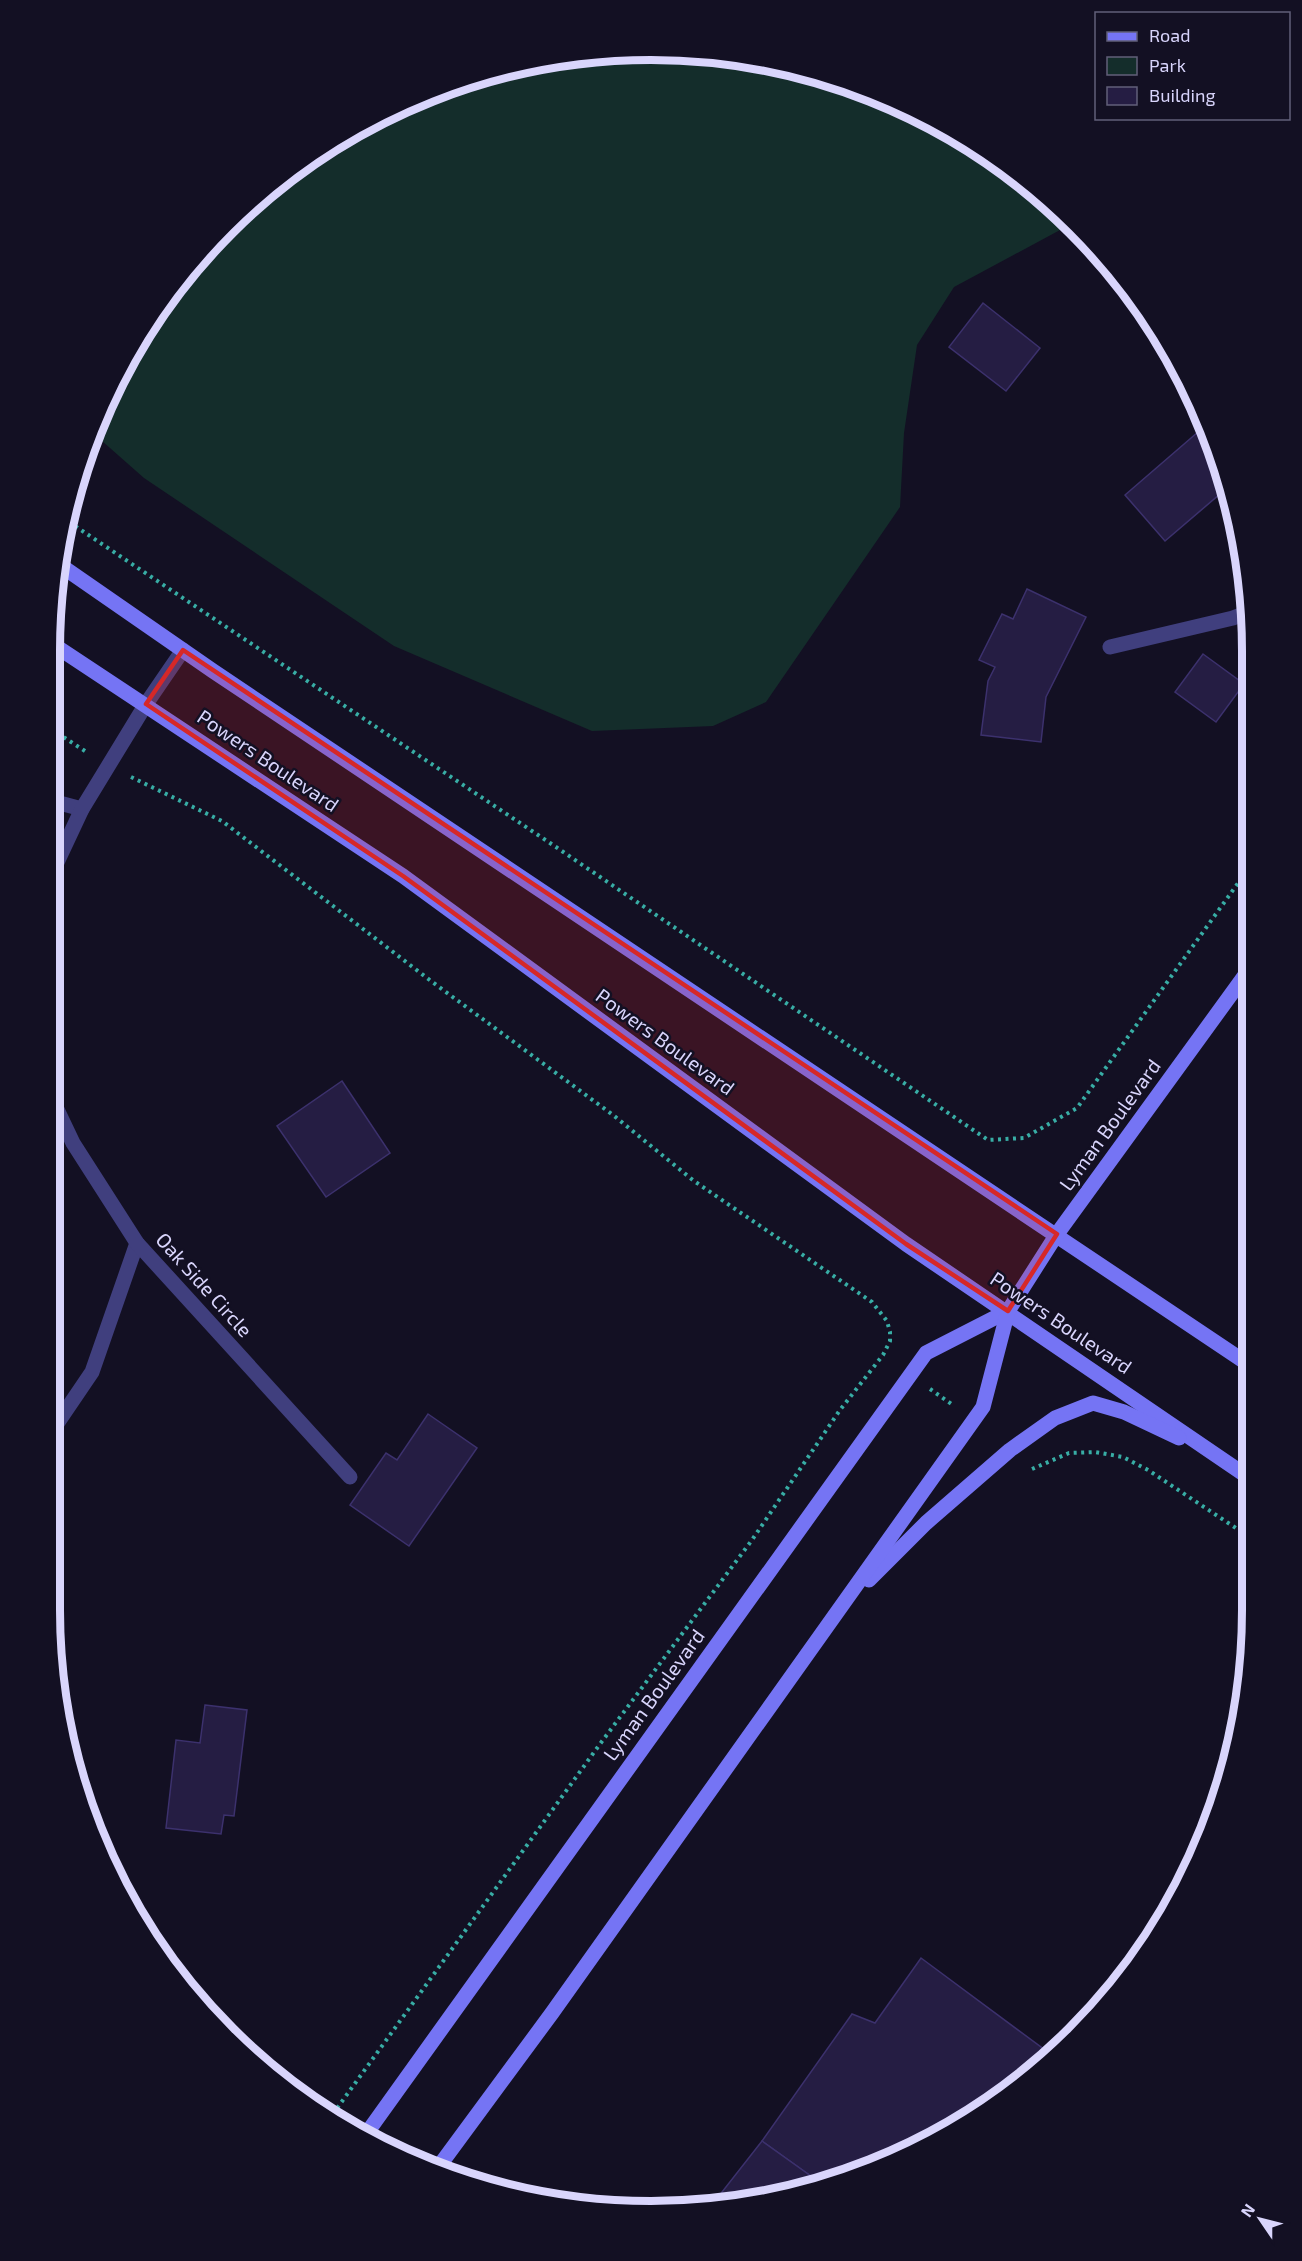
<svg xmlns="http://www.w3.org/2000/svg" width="1302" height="2261" font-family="'Exo 2',sans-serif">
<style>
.green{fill:#142d2b}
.building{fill:#251d43;stroke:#3c316d;stroke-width:1.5}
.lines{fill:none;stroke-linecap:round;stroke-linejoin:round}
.path{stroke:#38ada5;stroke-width:4;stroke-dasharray:3 4.5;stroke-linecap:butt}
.service{stroke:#403f7e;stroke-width:15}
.minor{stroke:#403f7e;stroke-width:15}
.secondary{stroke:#7574f4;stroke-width:15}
.marked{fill:#d62828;fill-opacity:0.2;stroke:#d62828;stroke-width:4.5;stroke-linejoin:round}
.labels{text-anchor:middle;stroke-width:5;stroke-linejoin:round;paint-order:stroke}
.street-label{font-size:20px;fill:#d9d5fc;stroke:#131023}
.rim{fill:none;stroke:#d9d5fc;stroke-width:8}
</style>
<rect width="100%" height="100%" fill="#131023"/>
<path class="green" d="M651 50 768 61 881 95 985 151 1073 223 954 287 917 345 904 433 900 507 766 702 713 726 592 731 394 646 144 478 93 433 151 317 225 226 317 151 421 95 533 61Z"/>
<g class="building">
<path d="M983 303 1040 348 1006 391 949 347Z"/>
<path d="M1198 432 1220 457 1227 488 1165 541 1125 495Z"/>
<path d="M1027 589 1086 617 1046 697 1041 742 981 735 988 681 995 667 979 660 1002 614 1013 619Z"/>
<path d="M1203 654 1244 684 1216 722 1175 692Z"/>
<path d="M342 1081 390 1153 326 1197 277 1126Z"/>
<path d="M428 1414 477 1448 409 1546 350 1505 386 1453 397 1460Z"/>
<path d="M205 1705 247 1710 234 1816 224 1815 221 1834 166 1828 176 1740 200 1743Z"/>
<path d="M921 1958 1045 2050 1022 2080 952 2131 881 2166 822 2184 762 2141 852 2014 875 2023Z"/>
<path d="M762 2141 822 2184 769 2200 684 2210 692 2199 715 2201Z"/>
</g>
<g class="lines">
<g class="path">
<path d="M69 522 550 843 988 1140 1024 1138 1077 1108 1251 865"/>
<path d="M51 729 88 753"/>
<path d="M131 777 222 821 431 981 613 1115 694 1181 872 1302 887 1321 890 1332V1341L883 1355 840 1410 752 1540 600 1744 330 2118"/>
<path d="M930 1389 953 1405"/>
<path d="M1032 1469 1069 1453 1095 1452 1123 1457 1148 1470 1251 1538"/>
</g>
<g class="service">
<path d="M1110 647 1233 618 1251 611"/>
<path d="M52 801 82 809"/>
<path d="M54 1428 92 1372 137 1243"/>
</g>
<g class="minor">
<path d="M52 873 82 809 146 704 183 650"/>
<path d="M53 1101 73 1143 137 1243 350 1477"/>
</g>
<g class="secondary">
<path d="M60 565 213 671 1251 1366"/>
<path d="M51 643 403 876 906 1244 1251 1479"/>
<path d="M869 1580 926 1523 1010 1450 1055 1418 1093 1403 1124 1412 1179 1438"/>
<path d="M364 2137 926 1353 1008 1311"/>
<path d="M437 2169 552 2013 983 1407 1008 1311 1057 1234 1251 967"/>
</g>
</g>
<path class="marked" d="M183 650 1057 1234 1008 1311 906 1244 403 876 146 704Z"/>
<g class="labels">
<g class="street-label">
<text transform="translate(268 761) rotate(34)" y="7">Powers Boulevard</text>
<text transform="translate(665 1042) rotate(36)" y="7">Powers Boulevard</text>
<text transform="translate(1110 1125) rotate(-54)" y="7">Lyman Boulevard</text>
<text transform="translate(204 1285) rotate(48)" y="7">Oak Side Circle</text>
<text transform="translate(1061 1323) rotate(34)" y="7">Powers Boulevard</text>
<text transform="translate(654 1695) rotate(-54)" y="7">Lyman Boulevard</text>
</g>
</g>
<path d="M0 0H1302V2261H0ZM651 60H651A591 591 0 0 1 1242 651V1610A591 591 0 0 1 651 2201H651A591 591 0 0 1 60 1610V651A591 591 0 0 1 651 60Z" fill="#131023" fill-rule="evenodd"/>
<path class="rim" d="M651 60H651A591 591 0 0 1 1242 651V1610A591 591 0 0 1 651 2201H651A591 591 0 0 1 60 1610V651A591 591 0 0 1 651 60Z"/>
<rect x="1095" y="12" width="195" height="108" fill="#131023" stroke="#625f7a" stroke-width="1.5"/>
<rect x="1107" y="32" width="30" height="9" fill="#7574f4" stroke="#625f7a" stroke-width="1.5"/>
<text x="1149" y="42" font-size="18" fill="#d9d5fc">Road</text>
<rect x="1107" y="57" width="30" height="18" fill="#142d2b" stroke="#625f7a" stroke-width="1.5"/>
<text x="1149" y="72" font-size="18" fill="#d9d5fc">Park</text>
<rect x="1107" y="87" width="30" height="18" fill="#251d43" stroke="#625f7a" stroke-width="1.5"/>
<text x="1149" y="102" font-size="18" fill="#d9d5fc">Building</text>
<g transform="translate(1260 2219) rotate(305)" stroke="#131023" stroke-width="4.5" paint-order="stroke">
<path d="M0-4.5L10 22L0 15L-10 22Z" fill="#d9d5fc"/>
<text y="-9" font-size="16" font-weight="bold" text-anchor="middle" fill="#d9d5fc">N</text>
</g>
</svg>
